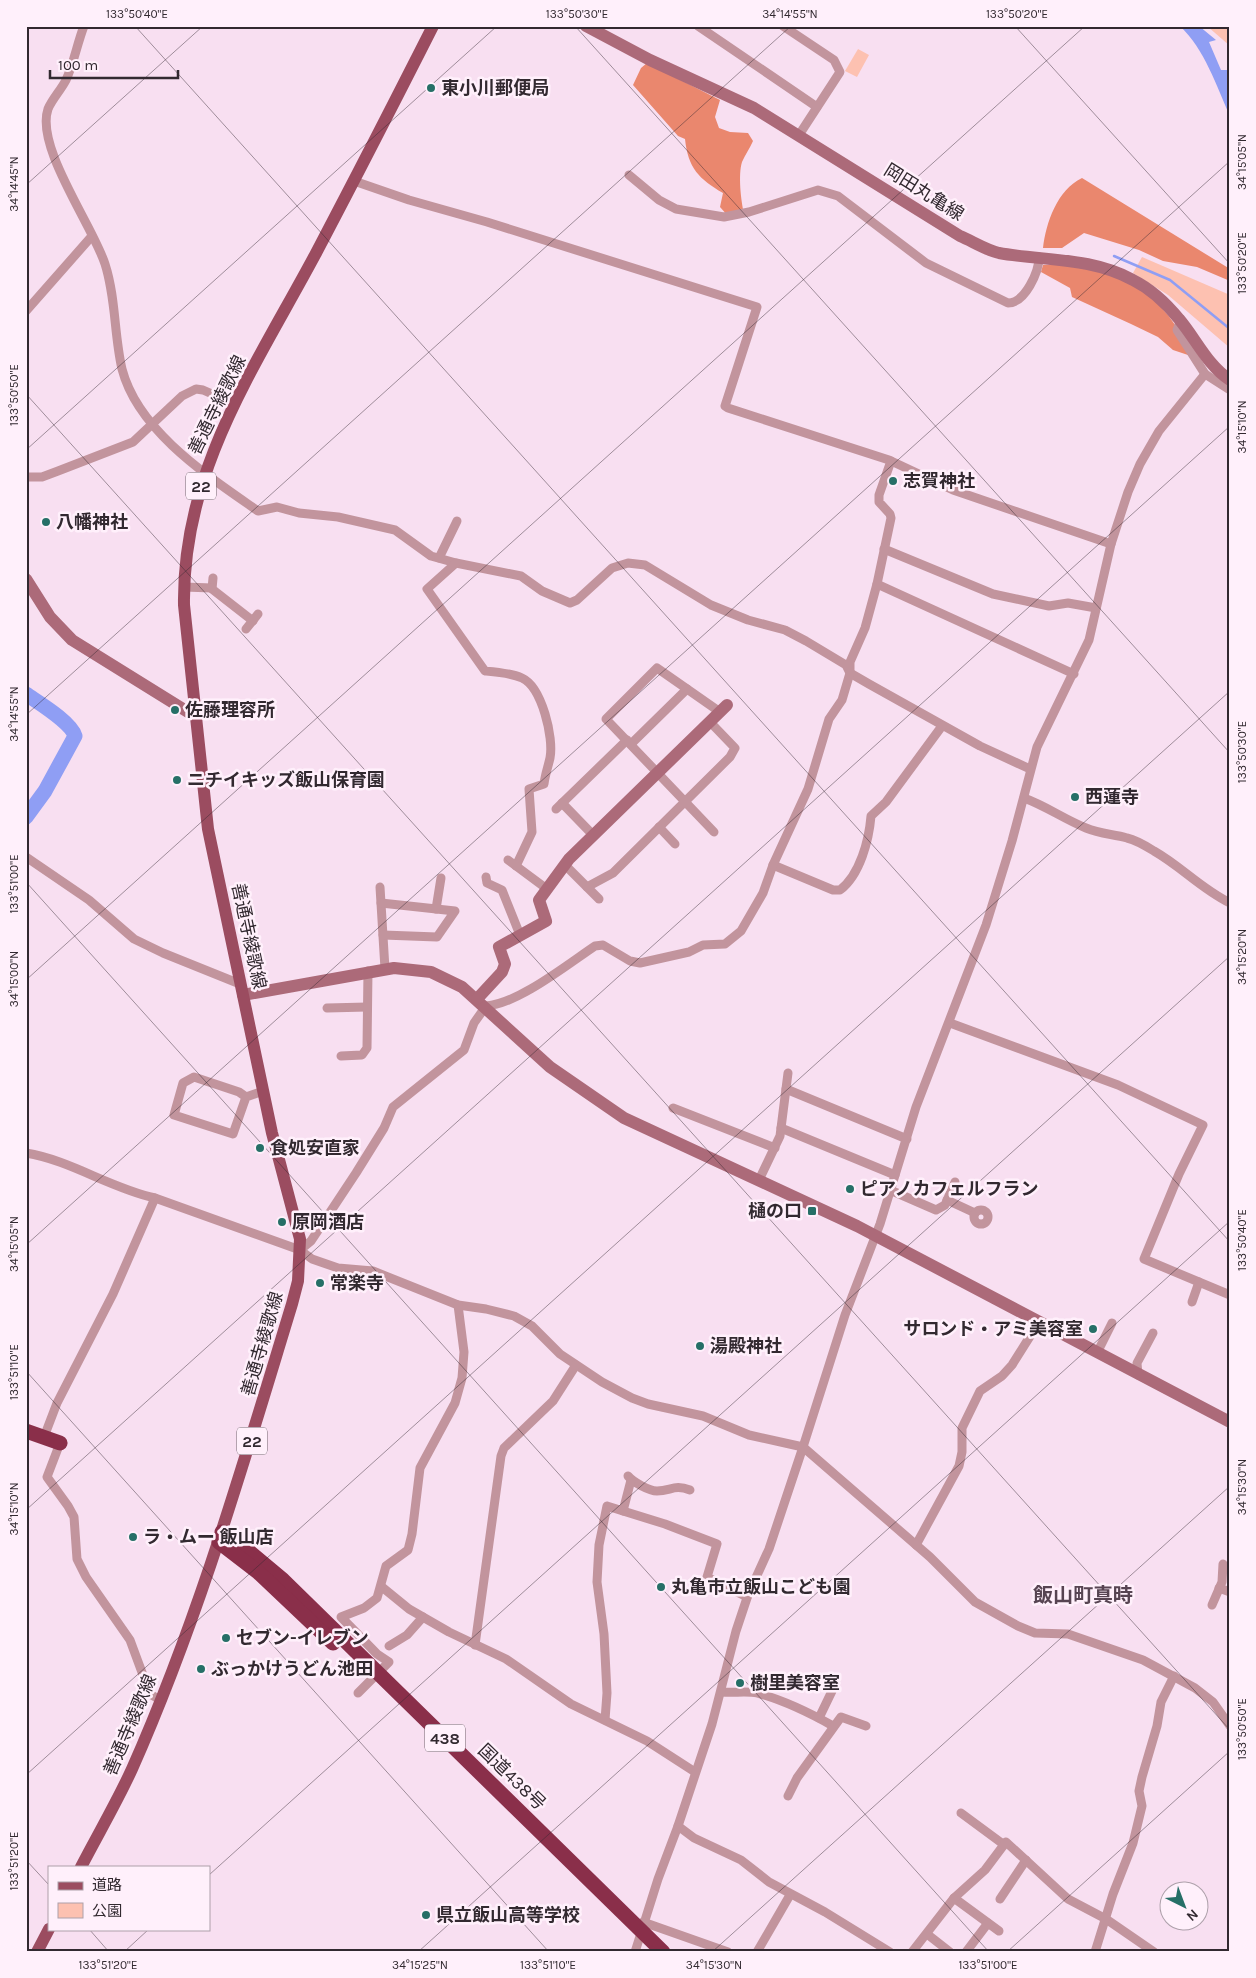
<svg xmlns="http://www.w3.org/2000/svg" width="1256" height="1978" font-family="Karla,'Noto Sans JP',sans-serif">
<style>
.green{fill:#fdc1b1}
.forest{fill:#ea876e}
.water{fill:#8f9ef4}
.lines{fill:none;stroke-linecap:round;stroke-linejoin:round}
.stream{stroke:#8f9ef4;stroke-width:2.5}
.river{stroke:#8f9ef4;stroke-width:15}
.street{stroke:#c2949d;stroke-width:9}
.secondary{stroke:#ac6a79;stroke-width:12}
.primary{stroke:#9b4c60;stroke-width:12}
.highway{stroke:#8a2f4a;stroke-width:15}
.ticks{fill:none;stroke:#322930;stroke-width:1;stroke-opacity:0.45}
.poi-dot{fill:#266f67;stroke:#fff0fb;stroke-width:2}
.labels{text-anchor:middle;stroke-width:5;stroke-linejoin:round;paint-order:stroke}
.shield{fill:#fff0fb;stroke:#70656d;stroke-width:1}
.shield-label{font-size:16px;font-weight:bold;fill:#322930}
.poi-label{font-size:18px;font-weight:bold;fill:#322930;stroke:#fff0fb;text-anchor:start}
.street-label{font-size:18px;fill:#322930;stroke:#fff0fb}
.quarter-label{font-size:20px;font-weight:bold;fill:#574452;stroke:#fff0fb}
.neatline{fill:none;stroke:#322930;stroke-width:2}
.ticks-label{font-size:12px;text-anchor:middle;fill:#322930}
</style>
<rect width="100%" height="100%" fill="#f8dff1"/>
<g class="green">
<path d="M1207 26H1230V46Z"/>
<path d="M858 49 869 55 857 77 845 71Z"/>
<path d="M1142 257 1230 295V348L1168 295 1133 273Z"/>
</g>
<g class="forest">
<path d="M647 63 720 100 715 117 719 128 730 132 748 133 753 141C750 148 745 155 742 162 738 174 741 202 744 213L728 216 720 207 723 193C699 179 688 168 685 139L678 136 633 85 641 68Z"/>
<path d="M1082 178 1230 269V281L1197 267 1163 261 1139 250 1084 233 1062 248H1043C1046 223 1057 190 1082 178Z"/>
<path d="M1043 265C1110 260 1167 292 1191 356L1173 350 1158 337 1131 324 1072 297 1070 288 1041 272Z"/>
</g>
<path class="water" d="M1180 26H1199L1216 40 1209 42 1221 70H1227L1230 76V116C1216 85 1205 50 1180 26Z"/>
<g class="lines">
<path class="stream" d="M1114 256 1170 280 1230 329"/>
<path class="river" d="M26 694C39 703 71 722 75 736L45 791 26 817"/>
<g class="street">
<path d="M84 26C77 44 74 63 66 80 61 90 52 99 48 109 35 147 93 226 105 264 116 298 114 335 122 369 138 431 208 476 258 511L277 507 299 513 338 517 395 530 431 556 456 563 521 576 542 591 570 603 577 600 612 568 628 563 645 565 711 605 748 620 785 630 806 641 846 665 850 673 869 684 980 746 1030 769"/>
<path d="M698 26 817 107"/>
<path d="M783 26 834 60 840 72 799 135"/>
<path d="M629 175 659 200 676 209 724 217 749 212 818 190 838 196 926 263 1008 303C1025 303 1039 272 1039 257"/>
<path d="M354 181 409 200 487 222 757 307 725 406 728 408 889 460 953 490 1111 544"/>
<path d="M26 311 92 236"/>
<path d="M1182 322 1179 325 1177 330 1205 374"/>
<path d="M26 477H42L58 471 133 442 182 396 196 389 203 390 235 404"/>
<path d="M884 549 993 594 1049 606 1068 603 1096 608"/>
<path d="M439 558 457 521"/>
<path d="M456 563 427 589 485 671C497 672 511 673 522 678 542 687 554 738 550 758 548 767 545 775 544 784L529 789 532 832 516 866"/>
<path d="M213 578 212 589 253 621"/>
<path d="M877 584 1074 674"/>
<path d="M184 587 212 588"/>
<path d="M246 629 258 614"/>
<path d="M631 744 687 689"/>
<path d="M1024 798C1046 806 1064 819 1086 828 1100 834 1113 834 1127 838 1136 840 1146 846 1154 851 1182 867 1200 888 1230 903"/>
<path d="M562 803 593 835"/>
<path d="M556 809 627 740"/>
<path d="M659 827 675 844"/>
<path d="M714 832 606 719 657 668 720 712"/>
<path d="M26 857 89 900 134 939 163 953 240 984"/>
<path d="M508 860 547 889"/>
<path d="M565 865 599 899"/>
<path d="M773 865 833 890H840C860 875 869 840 871 816L886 802 942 726"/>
<path d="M486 877 487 883 502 890 520 935"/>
<path d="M380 887 385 969"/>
<path d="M587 887 613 873 730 757 735 748 710 722"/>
<path d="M381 903 455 911 437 937 383 935"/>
<path d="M436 909 441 878"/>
<path d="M327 1008 367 1007"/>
<path d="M950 1023 1118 1085 1203 1125 1179 1174 1144 1259 1230 1295"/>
<path d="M341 1056 362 1055 367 1048 368 971"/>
<path d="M786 1089 907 1139"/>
<path d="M246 1097 233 1134 174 1115 183 1083 194 1077 239 1092 246 1097 263 1091"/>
<path d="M673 1108 775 1148"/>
<path d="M781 1128 895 1175"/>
<path d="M26 1153C70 1160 110 1188 155 1198L300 1250 312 1259 338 1268 373 1271 458 1305 486 1309 514 1316 532 1326 560 1354 602 1382 632 1398 648 1404 703 1416 749 1435 803 1447 845 1315 880 1224 916 1107 986 925 1012 841 1037 747 1089 640 1111 544 1128 492 1140 464 1159 431 1205 374 1230 390"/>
<path d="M759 1180 780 1136 788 1073"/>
<path d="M890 1190 936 1210 945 1205 955 1182"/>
<path d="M947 1200 975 1213"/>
<circle cx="981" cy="1217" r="7"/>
<path d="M300 1250 311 1241 356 1173 384 1128 393 1107 464 1050 474 1023 486 1006C518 1004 568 964 595 946L603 945 630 961 640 963 689 952 703 945 725 944 741 931 763 893 773 865 808 789 829 719 842 700 850 673V662L865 628 877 584 891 518 890 514 879 502V495L891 461"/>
<path d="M1192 1302 1199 1282"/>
<path d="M1097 1353 1112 1323"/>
<path d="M1138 1375 1137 1363 1153 1333"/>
<path d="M44 1437 57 1403 113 1294 155 1198"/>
<path d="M60 1443 47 1477 68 1506 74 1517 77 1559 86 1577 130 1640 150 1694 160 1700"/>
<path d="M628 1476C633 1482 649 1491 657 1491 671 1491 674 1484 690 1490"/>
<path d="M623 1511 631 1480"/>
<path d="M916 1545 959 1466 962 1452V1428L980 1391 1002 1376 1012 1365 1039 1322"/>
<path d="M382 1587 409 1609 449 1632 506 1659 571 1704 647 1741 695 1772"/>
<path d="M1219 1588 1230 1592"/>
<path d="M1212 1605 1222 1582 1223 1564"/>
<path d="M475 1645 501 1456 504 1448 553 1401 576 1365"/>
<path d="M389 1646 407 1635 423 1617"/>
<path d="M722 1692C732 1693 749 1691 757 1693 783 1700 810 1713 833 1726"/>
<path d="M358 1693 389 1662 377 1654 341 1617 364 1608 377 1598 386 1566 408 1550 412 1534 420 1468 455 1403 462 1378 464 1352 458 1305"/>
<path d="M819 1718 832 1691"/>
<path d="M605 1720 607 1693 604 1634 597 1582 599 1545 607 1506 665 1524 717 1544 707 1577 747 1597"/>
<path d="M788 1796 797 1778 841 1717 866 1726"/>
<path d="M961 1813 1003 1844"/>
<path d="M678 1826 694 1838 741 1860 769 1882 825 1912 890 1952"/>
<path d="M954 1898 999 1931"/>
<path d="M1000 1899 1026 1860"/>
<path d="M643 1922 728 1952"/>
<path d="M927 1934 950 1952"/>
<path d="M635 1952 658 1879 678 1826 712 1724 736 1631 748 1595 769 1549 803 1447 930 1557 975 1602 1018 1626 1035 1633 1068 1634 1143 1660 1195 1688 1213 1702 1230 1726"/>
<path d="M757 1952 790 1895"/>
<path d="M912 1952 954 1898 985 1870 1006 1842 1068 1899 1106 1919 1154 1952"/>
<path d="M966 1952 988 1923"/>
<path d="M1095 1952 1113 1894 1133 1843 1142 1806 1139 1791 1142 1777 1157 1726 1161 1702 1174 1676"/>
</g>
<g class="secondary">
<path d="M586 26 650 60 754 108 960 236C972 241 986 250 999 253 1044 261 1091 257 1133 280 1151 289 1166 303 1179 319 1196 339 1207 365 1230 380"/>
<path d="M26 579 50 617 72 640 196 717"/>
<path d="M243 995 394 968 431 972 462 987 550 1067 624 1118 857 1226 1230 1422"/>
<path d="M477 999 502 972 505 964 499 947 546 921 539 900 569 859 727 705"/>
</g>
<g class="primary">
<path d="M81 1867C98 1834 117 1802 132 1769 199 1618 244 1461 292 1304L298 1281 300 1239 272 1133 208 829 184 605C182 471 254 369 315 255 355 179 394 103 433 26"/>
<path d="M37 1952 49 1929"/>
</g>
<g class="highway">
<path d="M26 1431 60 1443"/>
<path d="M222 1532 246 1549 283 1580 663 1952"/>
<path d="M219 1542 258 1572 333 1643"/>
</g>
</g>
<path class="ticks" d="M135 26 1230 1242M575 26 1230 753M1015 26 1230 264M26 185 203 26M26 394 1230 1730M26 450 497 26M26 715 791 26M26 882 989 1952M26 980 1085 26M26 1245 1230 161M26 1371 549 1952M26 1510 1230 426M26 1775 1230 691M26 1860 49 1885M209 1875 1230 956M89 1929 109 1952M124 1952 149 1929M418 1952 1230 1221M712 1952 1230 1486M1007 1952 1230 1751"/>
<g class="poi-dot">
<circle cx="431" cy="88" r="5"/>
<circle cx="893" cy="481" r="5"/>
<circle cx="46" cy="522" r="5"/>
<circle cx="175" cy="710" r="5"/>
<circle cx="177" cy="780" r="5"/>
<circle cx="1075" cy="797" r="5"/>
<circle cx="260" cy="1148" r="5"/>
<circle cx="850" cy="1189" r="5"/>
<rect x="807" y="1206" width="10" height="10" rx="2.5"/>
<circle cx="282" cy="1222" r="5"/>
<circle cx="320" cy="1283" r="5"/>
<circle cx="1093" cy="1329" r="5"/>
<circle cx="700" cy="1346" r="5"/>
<circle cx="133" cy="1537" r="5"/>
<circle cx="661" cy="1587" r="5"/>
<circle cx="226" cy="1638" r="5"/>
<circle cx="201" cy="1669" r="5"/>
<circle cx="740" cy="1683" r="5"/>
<circle cx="426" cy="1915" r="5"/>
</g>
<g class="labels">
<g class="shield">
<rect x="186" y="472.5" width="30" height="27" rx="4"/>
<rect x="237" y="1427.5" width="30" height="27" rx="4"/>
<rect x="425" y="1724.5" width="40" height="27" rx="4"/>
</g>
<g class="shield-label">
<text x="201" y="492">22</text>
<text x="252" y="1447">22</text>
<text x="445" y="1744">438</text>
</g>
<g class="poi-label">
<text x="441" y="94">東小川郵便局</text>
<text x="903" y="487">志賀神社</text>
<text x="56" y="528">八幡神社</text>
<text x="185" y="716">佐藤理容所</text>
<text x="187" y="786">ニチイキッズ飯山保育園</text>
<text x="1085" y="803">西蓮寺</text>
<text x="270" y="1154">食処安直家</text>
<text x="860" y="1195">ピアノカフェルフラン</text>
<text x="802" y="1217" text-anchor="end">樋の口</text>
<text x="292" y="1228">原岡酒店</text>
<text x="330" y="1289">常楽寺</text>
<text x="1083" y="1335" text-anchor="end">サロンド・アミ美容室</text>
<text x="710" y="1352">湯殿神社</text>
<text x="143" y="1543">ラ・ムー 飯山店</text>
<text x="671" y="1593">丸亀市立飯山こども園</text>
<text x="236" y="1644">セブン-イレブン</text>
<text x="211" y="1675">ぶっかけうどん池田</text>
<text x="750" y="1689">樹里美容室</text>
<text x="436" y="1921">県立飯山高等学校</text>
</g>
<g class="street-label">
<text transform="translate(924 192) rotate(32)" y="6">岡田丸亀線</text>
<text transform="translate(217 405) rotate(-64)" y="6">善通寺綾歌線</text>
<text transform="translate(249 936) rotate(78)" y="6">善通寺綾歌線</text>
<text transform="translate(262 1344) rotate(-74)" y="6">善通寺綾歌線</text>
<text transform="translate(130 1725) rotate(-67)" y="6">善通寺綾歌線</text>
<text transform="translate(512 1777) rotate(44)" y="6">国道438号</text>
</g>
<g class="quarter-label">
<text x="1083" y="1602">飯山町真時</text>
</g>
</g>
<rect width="1256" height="1978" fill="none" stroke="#fff0fb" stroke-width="55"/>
<rect x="48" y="1866" width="162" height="65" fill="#fff0fb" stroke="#ada0aa"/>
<rect x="58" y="1882" width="25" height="8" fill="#9b4c60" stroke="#ada0aa"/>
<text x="92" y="1890" font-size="15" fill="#322930">道路</text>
<rect x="58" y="1903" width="25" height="15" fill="#fdc1b1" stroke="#ada0aa"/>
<text x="92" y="1916" font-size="15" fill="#322930">公園</text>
<g transform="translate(1184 1906) rotate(138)"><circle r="24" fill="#fff0fb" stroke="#ada0aa"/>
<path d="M0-4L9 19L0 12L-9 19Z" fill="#266f67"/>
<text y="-8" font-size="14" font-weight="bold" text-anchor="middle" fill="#322930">N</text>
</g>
<path d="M50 70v8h128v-8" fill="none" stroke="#322930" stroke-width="2.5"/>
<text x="58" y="70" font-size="15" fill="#322930" stroke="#fff0fb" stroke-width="4" paint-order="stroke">100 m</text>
<rect x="28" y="28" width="1200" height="1922" class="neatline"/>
<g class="ticks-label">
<text x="137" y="18">133°50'40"E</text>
<text x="577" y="18">133°50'30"E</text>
<text x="790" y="18">34°14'55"N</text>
<text x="1017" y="18">133°50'20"E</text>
<text transform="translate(1242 162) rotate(-90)" y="4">34°15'05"N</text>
<text transform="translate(14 184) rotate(-90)" y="4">34°14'45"N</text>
<text transform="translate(1242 263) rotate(-90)" y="4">133°50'20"E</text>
<text transform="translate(14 395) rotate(-90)" y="4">133°50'50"E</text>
<text transform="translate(1242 427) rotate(-90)" y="4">34°15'10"N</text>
<text transform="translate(14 714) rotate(-90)" y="4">34°14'55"N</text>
<text transform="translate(1242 752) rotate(-90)" y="4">133°50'30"E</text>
<text transform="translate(14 884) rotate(-90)" y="4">133°51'00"E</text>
<text transform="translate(1242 957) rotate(-90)" y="4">34°15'20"N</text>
<text transform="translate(14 979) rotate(-90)" y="4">34°15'00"N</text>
<text transform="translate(1242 1240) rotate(-90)" y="4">133°50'40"E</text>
<text transform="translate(14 1244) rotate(-90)" y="4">34°15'05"N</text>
<text transform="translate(14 1372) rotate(-90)" y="4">133°51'10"E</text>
<text transform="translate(1242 1487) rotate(-90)" y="4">34°15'30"N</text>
<text transform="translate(14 1509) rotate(-90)" y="4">34°15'10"N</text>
<text transform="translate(1242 1729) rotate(-90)" y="4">133°50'50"E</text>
<text transform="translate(14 1861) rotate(-90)" y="4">133°51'20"E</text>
<text x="108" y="1969">133°51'20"E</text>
<text x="420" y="1969">34°15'25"N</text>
<text x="548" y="1969">133°51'10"E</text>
<text x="714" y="1969">34°15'30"N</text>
<text x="988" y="1969">133°51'00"E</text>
</g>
</svg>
